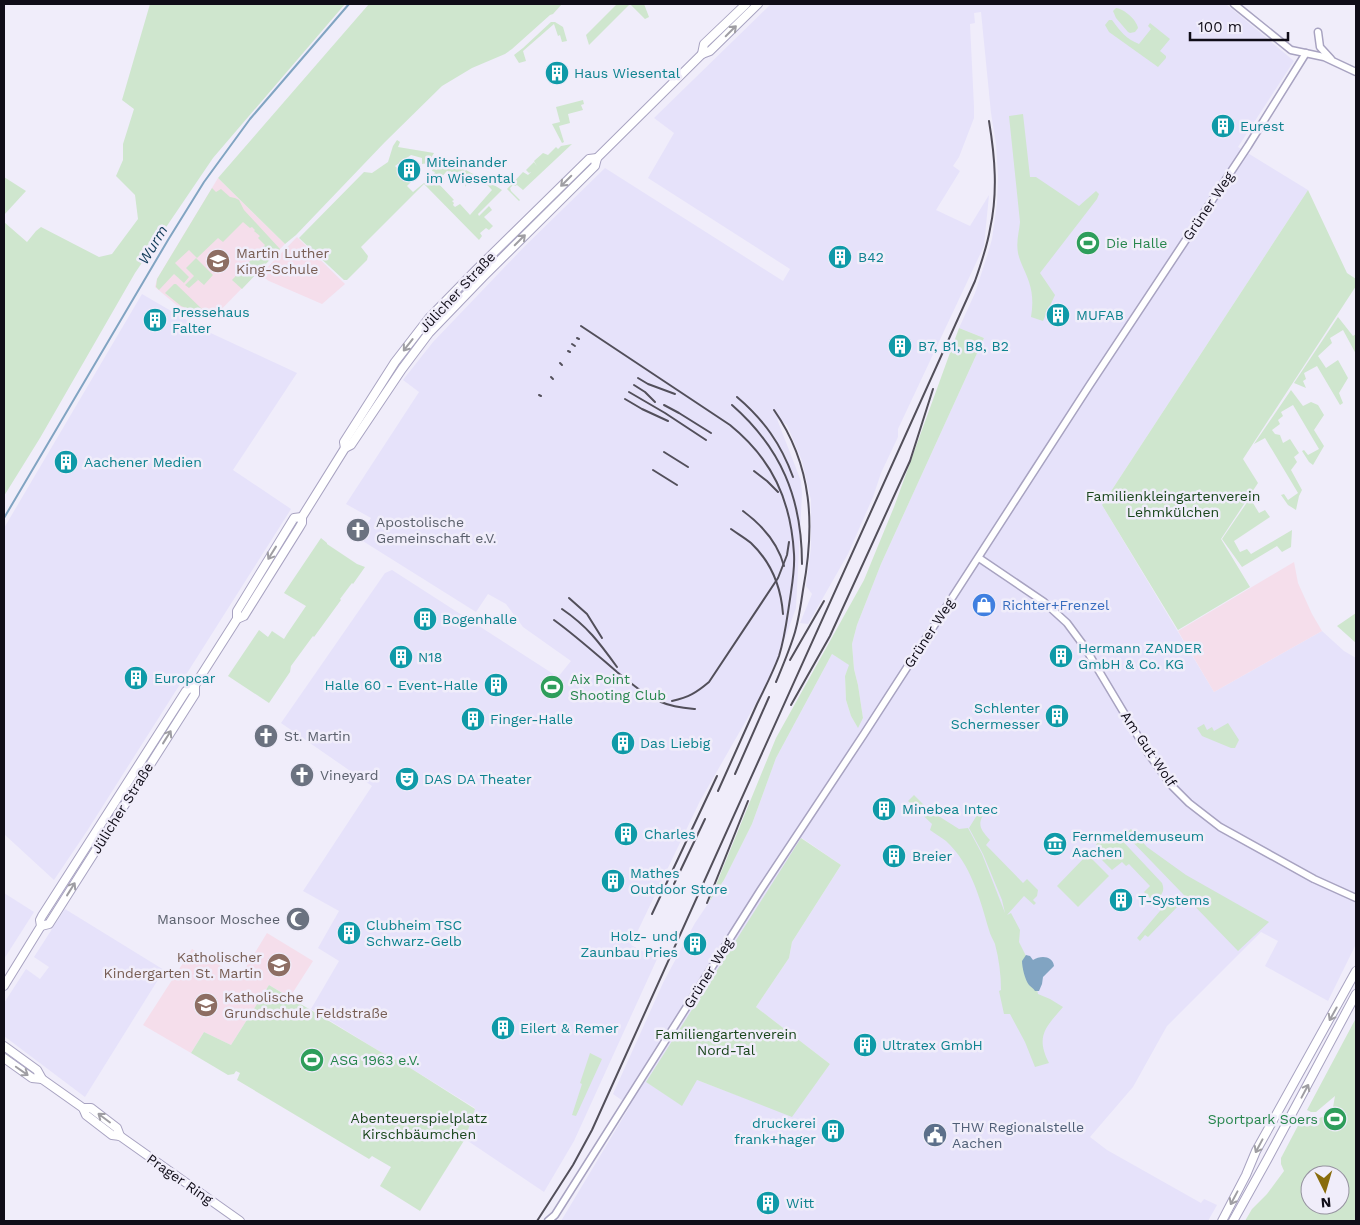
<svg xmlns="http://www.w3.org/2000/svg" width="1360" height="1225" font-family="'Work Sans',sans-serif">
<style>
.built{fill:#e6e2fa;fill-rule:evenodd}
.education{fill:#f5deeb}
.green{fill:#cfe6ce;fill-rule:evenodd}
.water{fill:#81a4c2}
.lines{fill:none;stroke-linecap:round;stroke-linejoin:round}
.stream{stroke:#81a4c2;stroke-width:2}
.tertiary-casing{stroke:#a8a3c1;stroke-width:9}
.secondary-casing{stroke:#a8a3c1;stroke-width:10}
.primary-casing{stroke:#a8a3c1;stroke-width:10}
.tertiary{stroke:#fff;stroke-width:6}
.secondary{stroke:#fff;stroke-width:8}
.primary{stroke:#fff;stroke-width:8}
.rail{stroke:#524f5a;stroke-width:2}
.oneway{stroke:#9f9ea3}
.labels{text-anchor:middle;stroke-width:5;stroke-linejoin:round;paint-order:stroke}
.culture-label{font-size:14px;fill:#0d838f;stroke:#f0edfa;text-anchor:start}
.street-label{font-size:14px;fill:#100d18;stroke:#f0edfa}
.leisure-label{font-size:14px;fill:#27864d;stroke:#f0edfa;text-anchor:start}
.education-label{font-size:14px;fill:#785e54;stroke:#f0edfa;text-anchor:start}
.park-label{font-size:14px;fill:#19461b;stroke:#f0edfa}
.worship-label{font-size:14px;fill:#5b616d;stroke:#f0edfa;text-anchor:start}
.shop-label{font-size:14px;fill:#366cbe;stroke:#f0edfa;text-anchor:start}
.service-label{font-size:14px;fill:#4e5e75;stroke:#f0edfa;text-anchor:start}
.water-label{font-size:15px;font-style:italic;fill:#113b59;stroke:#f0edfa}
</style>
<rect width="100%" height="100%" fill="#f0edfa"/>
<g class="built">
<path d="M771 4H1226L1294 61 1238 147 1308 190 1102 505 1214 692 1322 631 1344 651 1356 658V944L1328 1001 1265 966 1278 941 1261 932 1167 1026 1133 1087 1090 1137 1107 1150 1201 1203 1204 1199 1217 1205 1208 1221H561L630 1106 613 1094 663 983 695 923 724 880 752 824 776 758 832 654 850 665 845 676 846 700 851 716 858 727 863 718 858 685 854 669 852 644 857 625 881 564 984 338 959 328 975 293 988 253 992 239 997 203 998 177 996 144 991 113 981 12 974 13 975 23 970 24 974 107V118L959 157 953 166 960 171 936 210 970 226 989 195 984 246 898 429V437L881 473 873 497 848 554 808 624 800 623 812 594 806 586 811 548V500L802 461 787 425 777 419 801 481 802 494 796 608 771 677 700 801 631 945 657 959 574 1141 544 1192 465 1139 475 1108 404 1064 379 1051 311 1009 339 961 318 948 339 911 303 891 372 786 281 723 385 573 392 570 558 677 571 661 523 627 506 604 488 594 476 612 358 538 371 518 346 504 419 392 403 380 433 342 524 247 605 168 783 281 790 269 648 178 674 133 654 118ZM802 838 841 865 792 942 789 958 756 1007 830 1064 792 1116 697 1080 646 1082Z"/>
<path d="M142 294 202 329 297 373 233 470 291 509 87 831 54 880 4 834V528Z"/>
<path d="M4 893 34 912 4 959Z"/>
<path d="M65 909 164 970 85 1097 4 1036V1003L26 969 40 979 49 967 34 957Z"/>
</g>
<g class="education">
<path d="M218 178 285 244 211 320 180 308 155 287 157 279Z"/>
<path d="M297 237 345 284 322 304 269 281 260 275Z"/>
<path d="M1294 562 1298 583 1312 614 1322 631 1214 692 1178 631Z"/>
<path d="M267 933 313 961 290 997 269 985 231 1045 204 1032 191 1053 143 1025 192 949 240 977Z"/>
</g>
<g class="green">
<path d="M150 4H345L213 158 135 273 40 438 4 496V222L27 242 36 231 41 227 99 257 112 254 138 219 135 195 116 176 123 160V144L134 109 122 100Z"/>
<path d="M369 4H562L553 14 550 15 512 49 505 54 472 68 442 86 385 142 296 235 285 244 218 178Z"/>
<path d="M617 4H644L649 17 645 19 630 4 589 45 586 35Z"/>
<path d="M1116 8C1124 9 1136 19 1138 28L1135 32 1130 33 1128 32 1116 18 1113 11Z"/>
<path d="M1109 20H1112C1121 32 1125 38 1139 44L1151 29 1148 26 1150 23 1170 39 1160 51 1166 56V58L1158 67 1109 32 1105 25Z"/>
<path d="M551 22H555L563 27 567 41 562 42 560 35 558 36 554 24 523 51 526 61 519 63 514 55 523 48Z"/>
<path d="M583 100 584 104 581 105 583 110 568 114 570 123 559 126 564 142 562 143 552 124 560 122 556 107Z"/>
<path d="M1023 114 1030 177H1036L1079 206 1096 191 1099 194 1097 199 1040 273 1055 295 1043 321 1031 317C1033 305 1033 294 1029 282 1026 272 1020 263 1018 253 1016 241 1019 233 1020 222L1009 116Z"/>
<path d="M397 140 400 142 398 147 434 153 428 163 422 164V158L411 155 395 166 411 182 407 186 413 192 424 183 427 185 428 183 425 181 426 179 430 181 435 172 432 171 433 168 437 170 440 160 437 159 439 157C449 158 457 164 465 171L466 170 473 174 465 187V185L459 179 457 180 451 175 453 173 450 171 449 172 447 171 437 182 454 200 452 201 454 203 453 205 455 207 460 204 470 215 492 190 478 175 502 190 478 214 479 216 489 206 492 210 484 217 493 226 489 230 486 228 480 233 482 236 479 240 424 184 361 247 368 256 367 260 347 280H344L299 238 364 172 372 173 388 162 393 146Z"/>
<path d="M572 144 523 190 517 185 515 186 513 185 510 188 511 191 520 200 519 201 507 189 523 172 528 175 531 172 529 173 526 170 534 162 537 166 534 161 543 153 548 155 556 147 558 149 561 146Z"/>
<path d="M4 177 26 191 4 215Z"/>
<path d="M212 188 216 192 221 189 230 197 235 198 239 200 244 210 280 249 242 289 232 280 265 245 258 238 260 236 254 231 255 230 252 227 250 228 243 222 223 242 218 238 197 258 189 250 175 263 189 277 184 283 174 274 159 290 156 287 157 279Z"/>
<path d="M1308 190 1347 273 1356 279V286L1243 459 1258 483 1221 539 1250 587 1178 630 1102 505Z"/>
<path d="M196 258 213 275 204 285 196 278 198 280 189 288 185 285 194 276 186 268Z"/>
<path d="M174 284H176L205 312 203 315 181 306 165 293Z"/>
<path d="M1338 317 1353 336 1356 334V354L1343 330 1330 338 1332 343 1318 356 1326 368 1338 360 1348 378 1339 393 1343 403 1340 405 1317 366 1304 373 1306 379 1303 381 1306 388 1294 383Z"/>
<path d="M959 328 984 338 881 564 857 625 852 644 854 669 858 685 863 718 858 728 851 716 846 700 845 676 849 665 832 654 776 758 752 824 724 880 709 902 776 738 864 580 894 507Z"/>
<path d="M1291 390 1303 406 1311 402 1318 405 1324 415 1314 430 1324 446 1313 465 1309 462 1302 451 1304 450 1308 455 1319 449 1293 405 1281 412 1283 416 1278 420 1280 424 1272 430 1275 434 1280 435 1283 443 1290 439 1299 453 1294 457 1297 462 1291 470 1302 490 1299 496 1296 510 1288 505 1281 495 1284 494 1288 500 1298 493 1265 438 1254 444Z"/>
<path d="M1250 498 1259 513 1265 510 1270 517 1234 541 1240 552 1247 549 1251 554 1292 530 1291 547 1282 552 1277 546 1242 567 1222 539Z"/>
<path d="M321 538 327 543V544L357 564 365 567 353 584 352 583 340 599 341 600 314 637 313 636 291 666 290 672 269 703 228 676 259 630 268 637 272 631 284 639 287 634 306 606 284 593Z"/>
<path d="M1356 613V643L1337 626Z"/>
<path d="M1228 723 1239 740 1235 748H1231L1202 736 1197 728 1204 724 1207 730 1212 727 1214 731Z"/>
<path d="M914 795 929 810 959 829 968 828 982 854 1005 913 1002 900 983 854 969 828 982 807 986 810C977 824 979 828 990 840L986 845 1023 883 1027 879 1038 890 1037 896 1033 900 1036 903 1034 905 1024 896 1007 915 1011 913 1020 930 1019 942 1033 970 1038 994 1050 999 1063 1007C1046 1027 1035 1036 1049 1063L1035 1067 1025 1042 1010 1014H1004L999 991 1001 990C1001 975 999 959 995 944 993 939 990 935 989 930 980 899 971 864 946 841 941 837 935 834 930 830L932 824 908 801Z"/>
<path d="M1131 829 1147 847 1186 875 1269 922 1238 951 1125 834Z"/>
<path d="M1107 833 1116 834 1162 883C1166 892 1160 896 1154 902L1144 892 1150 886 1129 864 1126 866 1122 862 1112 870 1102 860 1106 857 1096 845 1097 843Z"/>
<path d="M801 838 841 865 792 942 789 958 756 1007 830 1064 792 1117 697 1080 682 1106 646 1082Z"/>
<path d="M1086 856H1089L1109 876 1078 907 1057 886Z"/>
<path d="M1171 898H1176L1182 902 1148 937 1145 935 1140 941 1137 938Z"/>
<path d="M269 985 379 1051 404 1064 475 1109 465 1139 420 1211 380 1186 391 1167 372 1156 369 1159 237 1080 240 1073 236 1071 234 1074 228 1075 191 1053 204 1032 231 1045Z"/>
<path d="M1356 1018V1221H1245L1252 1209 1267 1194 1284 1171 1281 1164V1158L1303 1116C1313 1122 1322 1117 1332 1113L1335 1096 1316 1112H1311L1307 1110ZM1310 1175H1340V1205H1310Z"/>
<path d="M590 1053 602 1059 576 1116 572 1115 582 1084 580 1083Z"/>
</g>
<path class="water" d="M1026 955 1030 956 1033 960C1041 955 1053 956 1054 966L1043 977 1042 984 1039 991H1035C1034 989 1031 987 1029 985 1025 980 1022 967 1022 961Z"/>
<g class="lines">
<path class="stream" d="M4 518 168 240 204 182 250 119 349 4"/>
<g class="tertiary-casing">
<g id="tertiary">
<path d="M1234 4 1291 50 1324 57 1356 72"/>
<path d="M1318 32 1320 47 1331 59"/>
<path d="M979 558 1044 602 1067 623 1084 646 1148 753 1171 785 1189 803 1220 827 1314 879 1356 898"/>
<path d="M548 1221 555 1215 760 891 864 734 1089 386 1248 146 1306 53"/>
</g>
</g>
<g class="secondary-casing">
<g id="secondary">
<path d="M702 54 704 44 746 4"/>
<path d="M345 448 344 442 395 362 429 318 476 270 589 159 597 158"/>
<path d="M237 619V611L294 518 302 517"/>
<path d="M41 926 49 924 195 694V685L237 619 244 616 299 528 302 523V517L345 448 351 445 402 369 429 333 483 277 595 166 597 158 702 54 710 51 758 4"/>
<path d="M4 986 41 926 40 920 42 916 186 691 195 685"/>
</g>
</g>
<g class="primary-casing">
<g id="primary">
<path d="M4 1046 37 1070 42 1079"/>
<path d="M4 1058 32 1078 42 1079 83 1108 86 1115 112 1135 120 1136 240 1221"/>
<path d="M83 1108H91L117 1128 120 1136"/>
<path d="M1222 1221 1246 1175 1256 1151 1356 971"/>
<path d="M1233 1221 1267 1160 1356 994"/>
</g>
</g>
<use href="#tertiary" class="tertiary"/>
<use href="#secondary" class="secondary"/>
<use href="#primary" class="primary"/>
<g class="rail">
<path d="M581 326 730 425C772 459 791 500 794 554 795 569 792 585 790 599 787 618 785 637 779 656 773 672 765 688 757 704 744 733 731 762 718 791"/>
<path d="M577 338 579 339"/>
<path d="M572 344 575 346"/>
<path d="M568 351 570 352"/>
<path d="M560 363 562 365"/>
<path d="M551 377 553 379"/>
<path d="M638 378 648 384 675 394"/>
<path d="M634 385 645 392 655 402"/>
<path d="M629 392 665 413 706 440"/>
<path d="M539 395 541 396"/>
<path d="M737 397C764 420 781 444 793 477"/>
<path d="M625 399 642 409 668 421"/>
<path d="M664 405 679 413 711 433"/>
<path d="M732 405C781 448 802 498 802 564"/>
<path d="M774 410C813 466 815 526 803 590 801 604 799 618 795 632 790 649 783 665 776 682"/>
<path d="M664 452 688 467"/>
<path d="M653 470 677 485"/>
<path d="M754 471 767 481 778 492"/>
<path d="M743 511C762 525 778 543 784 566"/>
<path d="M731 529C738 534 745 538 751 543 771 562 781 587 783 614"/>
<path d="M569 598 587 614 602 638"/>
<path d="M562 609C587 626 599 642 617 667"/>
<path d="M554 620C576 636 596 654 617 672 631 683 644 695 661 702 672 707 684 708 695 709"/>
<path d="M790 660 824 601"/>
<path d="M672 701C689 697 696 693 709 682L778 578 787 555 789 542"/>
<path d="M791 705 830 636 910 461 933 389"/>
<path d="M735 774 769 697"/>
<path d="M674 884 705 819"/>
<path d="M707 903 748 801"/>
<path d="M652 914 717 776"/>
<path d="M537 1221 573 1165 592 1130 975 281C981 264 987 247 990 229 998 193 995 157 989 121"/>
</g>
</g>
<defs><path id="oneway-shaft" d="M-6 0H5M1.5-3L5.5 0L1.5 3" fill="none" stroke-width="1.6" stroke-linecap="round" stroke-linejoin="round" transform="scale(1.25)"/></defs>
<g class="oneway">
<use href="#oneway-shaft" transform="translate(731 31) rotate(-45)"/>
<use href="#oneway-shaft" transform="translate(566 181) rotate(135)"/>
<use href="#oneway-shaft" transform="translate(520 240) rotate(-45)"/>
<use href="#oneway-shaft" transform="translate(408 345) rotate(128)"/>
<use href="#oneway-shaft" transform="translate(272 553) rotate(122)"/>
<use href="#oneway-shaft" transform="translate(167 737) rotate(-58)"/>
<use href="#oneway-shaft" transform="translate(71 889) rotate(-58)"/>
<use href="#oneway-shaft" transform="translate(1333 1014) rotate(119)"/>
<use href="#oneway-shaft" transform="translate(22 1071) rotate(35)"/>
<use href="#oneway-shaft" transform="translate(1305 1091) rotate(-62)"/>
<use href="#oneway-shaft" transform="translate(104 1118) rotate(-143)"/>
<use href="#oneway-shaft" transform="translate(1259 1146) rotate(118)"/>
<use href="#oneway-shaft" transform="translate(1234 1198) rotate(118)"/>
</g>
<defs>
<g id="building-disc" transform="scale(1.25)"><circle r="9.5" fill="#0f9aa8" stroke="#f0edfa"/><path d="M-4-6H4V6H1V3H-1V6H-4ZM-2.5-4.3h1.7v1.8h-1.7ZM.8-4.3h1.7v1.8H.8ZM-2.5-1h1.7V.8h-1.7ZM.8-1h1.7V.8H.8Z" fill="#fff"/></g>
<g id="stadium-disc" transform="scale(1.25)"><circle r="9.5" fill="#2e9e5b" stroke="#f0edfa"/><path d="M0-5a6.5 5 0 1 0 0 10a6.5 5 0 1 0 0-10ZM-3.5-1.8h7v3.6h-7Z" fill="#fff"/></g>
<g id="school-disc" transform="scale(1.25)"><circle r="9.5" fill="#8d6e63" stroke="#f0edfa"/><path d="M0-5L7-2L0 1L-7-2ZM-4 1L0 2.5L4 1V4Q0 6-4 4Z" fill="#fff"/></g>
<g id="church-disc" transform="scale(1.25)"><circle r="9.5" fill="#6b7280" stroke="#f0edfa"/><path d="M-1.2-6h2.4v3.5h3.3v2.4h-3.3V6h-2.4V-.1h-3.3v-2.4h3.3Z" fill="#fff"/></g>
<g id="shop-disc" transform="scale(1.25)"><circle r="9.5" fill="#3f7fe0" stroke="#f0edfa"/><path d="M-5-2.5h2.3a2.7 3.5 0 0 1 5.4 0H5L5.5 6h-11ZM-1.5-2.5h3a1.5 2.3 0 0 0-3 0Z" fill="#fff"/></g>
<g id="theatre-disc" transform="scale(1.25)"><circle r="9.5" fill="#0f9aa8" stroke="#f0edfa"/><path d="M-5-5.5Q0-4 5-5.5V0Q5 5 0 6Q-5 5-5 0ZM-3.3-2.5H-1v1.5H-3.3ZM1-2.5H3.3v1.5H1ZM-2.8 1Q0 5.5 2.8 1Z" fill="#fff"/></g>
<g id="museum-disc" transform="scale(1.25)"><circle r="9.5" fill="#0f9aa8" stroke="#f0edfa"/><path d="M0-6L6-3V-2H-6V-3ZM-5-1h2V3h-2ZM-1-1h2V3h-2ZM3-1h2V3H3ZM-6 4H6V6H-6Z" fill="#fff"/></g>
<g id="mosque-disc" transform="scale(1.25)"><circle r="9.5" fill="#6b7280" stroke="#f0edfa"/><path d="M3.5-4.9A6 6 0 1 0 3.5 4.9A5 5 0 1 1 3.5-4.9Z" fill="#fff"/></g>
<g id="civic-disc" transform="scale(1.25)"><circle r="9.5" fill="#5c6f8a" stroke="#f0edfa"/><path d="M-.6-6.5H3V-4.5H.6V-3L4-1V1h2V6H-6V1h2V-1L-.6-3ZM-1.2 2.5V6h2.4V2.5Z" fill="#fff"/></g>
</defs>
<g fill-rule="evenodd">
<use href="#building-disc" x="557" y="73"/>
<use href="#building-disc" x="1223" y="126"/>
<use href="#building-disc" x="409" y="170"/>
<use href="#stadium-disc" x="1088" y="243"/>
<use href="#building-disc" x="840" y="257"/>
<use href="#school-disc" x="218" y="261"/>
<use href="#building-disc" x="1058" y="315"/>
<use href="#building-disc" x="155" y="320"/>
<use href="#building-disc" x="900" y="346"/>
<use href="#building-disc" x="66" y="462"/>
<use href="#church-disc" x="358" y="530"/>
<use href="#shop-disc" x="984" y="605"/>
<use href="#building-disc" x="425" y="619"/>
<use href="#building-disc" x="1061" y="656"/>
<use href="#building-disc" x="401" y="657"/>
<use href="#building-disc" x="136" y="678"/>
<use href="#building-disc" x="496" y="685"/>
<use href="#stadium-disc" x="552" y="687"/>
<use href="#building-disc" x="1057" y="716"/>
<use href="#building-disc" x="473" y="719"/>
<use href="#church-disc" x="266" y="736"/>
<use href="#building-disc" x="623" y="743"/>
<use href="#church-disc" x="302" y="775"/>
<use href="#theatre-disc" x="407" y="779"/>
<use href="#building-disc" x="884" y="809"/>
<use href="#building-disc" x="626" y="834"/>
<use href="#museum-disc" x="1055" y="844"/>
<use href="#building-disc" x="894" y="856"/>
<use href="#building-disc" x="613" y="881"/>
<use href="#building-disc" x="1121" y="900"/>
<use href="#mosque-disc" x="298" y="919"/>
<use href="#building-disc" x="349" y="933"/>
<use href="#building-disc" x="695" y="944"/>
<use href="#school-disc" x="279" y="965"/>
<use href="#school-disc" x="206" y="1005"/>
<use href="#building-disc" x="503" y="1028"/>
<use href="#building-disc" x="865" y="1045"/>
<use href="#stadium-disc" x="312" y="1060"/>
<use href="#stadium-disc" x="1335" y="1119"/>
<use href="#building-disc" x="833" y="1131"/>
<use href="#civic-disc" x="935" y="1135"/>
<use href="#building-disc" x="768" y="1203"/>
</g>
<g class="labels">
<g class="culture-label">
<text x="574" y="78">Haus Wiesental</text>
<text x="1240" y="131">Eurest</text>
<text x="426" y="167">Miteinander<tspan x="426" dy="16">im Wiesental</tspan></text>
<text x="858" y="262">B42</text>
<text x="172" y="317">Pressehaus<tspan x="172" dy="16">Falter</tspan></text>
<text x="1076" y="320">MUFAB</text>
<text x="918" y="351">B7, B1, B8, B2</text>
<text x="84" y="467">Aachener Medien</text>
<text x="442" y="624">Bogenhalle</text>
<text x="1078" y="653">Hermann ZANDER<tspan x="1078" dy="16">GmbH &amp; Co. KG</tspan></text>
<text x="418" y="662">N18</text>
<text x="154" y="683">Europcar</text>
<text x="478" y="690" text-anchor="end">Halle 60 - Event-Halle</text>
<text x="1040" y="713" text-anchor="end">Schlenter<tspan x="1040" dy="16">Schermesser</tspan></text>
<text x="490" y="724">Finger-Halle</text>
<text x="640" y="748">Das Liebig</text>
<text x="424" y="784">DAS DA Theater</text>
<text x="902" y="814">Minebea Intec</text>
<text x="644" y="839">Charles</text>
<text x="1072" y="841">Fernmeldemuseum<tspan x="1072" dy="16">Aachen</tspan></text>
<text x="912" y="861">Breier</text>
<text x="630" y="878">Mathes<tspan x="630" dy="16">Outdoor Store</tspan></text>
<text x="1138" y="905">T-Systems</text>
<text x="366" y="930">Clubheim TSC<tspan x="366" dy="16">Schwarz-Gelb</tspan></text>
<text x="678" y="941" text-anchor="end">Holz- und<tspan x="678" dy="16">Zaunbau Pries</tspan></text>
<text x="520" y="1033">Eilert &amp; Remer</text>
<text x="882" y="1050">Ultratex GmbH</text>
<text x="816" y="1128" text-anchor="end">druckerei<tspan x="816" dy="16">frank+hager</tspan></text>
<text x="786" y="1208">Witt</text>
</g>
<g class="street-label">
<text transform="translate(1208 206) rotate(-56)" y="5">Grüner Weg</text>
<text transform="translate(457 292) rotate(-47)" y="5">Jülicher Straße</text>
<text transform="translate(929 633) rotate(-57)" y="5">Grüner Weg</text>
<text transform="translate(1149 749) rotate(56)" y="5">Am Gut Wolf</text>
<text transform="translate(122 808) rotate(-58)" y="5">Jülicher Straße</text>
<text transform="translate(708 973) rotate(-58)" y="5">Grüner Weg</text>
<text transform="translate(180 1179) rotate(35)" y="5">Prager Ring</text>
</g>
<g class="leisure-label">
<text x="1106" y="248">Die Halle</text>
<text x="570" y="684">Aix Point<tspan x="570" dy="16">Shooting Club</tspan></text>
<text x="330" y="1065">ASG 1963 e.V.</text>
<text x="1318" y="1124" text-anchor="end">Sportpark Soers</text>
</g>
<g class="education-label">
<text x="236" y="258">Martin Luther<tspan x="236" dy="16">King-Schule</tspan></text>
<text x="262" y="962" text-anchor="end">Katholischer<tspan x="262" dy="16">Kindergarten St. Martin</tspan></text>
<text x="224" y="1002">Katholische<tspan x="224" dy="16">Grundschule Feldstraße</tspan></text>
</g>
<g class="park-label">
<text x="1173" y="501">Familienkleingartenverein<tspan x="1173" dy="16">Lehmkülchen</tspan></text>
<text x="726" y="1039">Familiengartenverein<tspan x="726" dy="16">Nord-Tal</tspan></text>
<text x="419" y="1123">Abenteuerspielplatz<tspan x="419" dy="16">Kirschbäumchen</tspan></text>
</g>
<g class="worship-label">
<text x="376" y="527">Apostolische<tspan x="376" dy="16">Gemeinschaft e.V.</tspan></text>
<text x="284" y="741">St. Martin</text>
<text x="320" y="780">Vineyard</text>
<text x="280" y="924" text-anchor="end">Mansoor Moschee</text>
</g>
<g class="shop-label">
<text x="1002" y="610">Richter+Frenzel</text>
</g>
<g class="service-label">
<text x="952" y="1132">THW Regionalstelle<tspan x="952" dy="16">Aachen</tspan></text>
</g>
<g class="water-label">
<text transform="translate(153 245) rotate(-59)" y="5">Wurm</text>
</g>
</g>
<rect width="1360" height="1225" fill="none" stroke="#100d18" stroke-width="10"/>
<g transform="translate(1325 1190) rotate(175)"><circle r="24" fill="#f0edfa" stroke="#9693a0"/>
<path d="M0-4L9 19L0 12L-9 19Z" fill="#896c0c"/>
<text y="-8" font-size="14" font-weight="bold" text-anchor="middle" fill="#100d18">N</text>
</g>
<path d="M1190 32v8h98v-8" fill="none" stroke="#100d18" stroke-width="2.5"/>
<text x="1198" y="32" font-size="15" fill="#100d18" stroke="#f0edfa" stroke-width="4" paint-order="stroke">100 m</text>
</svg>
